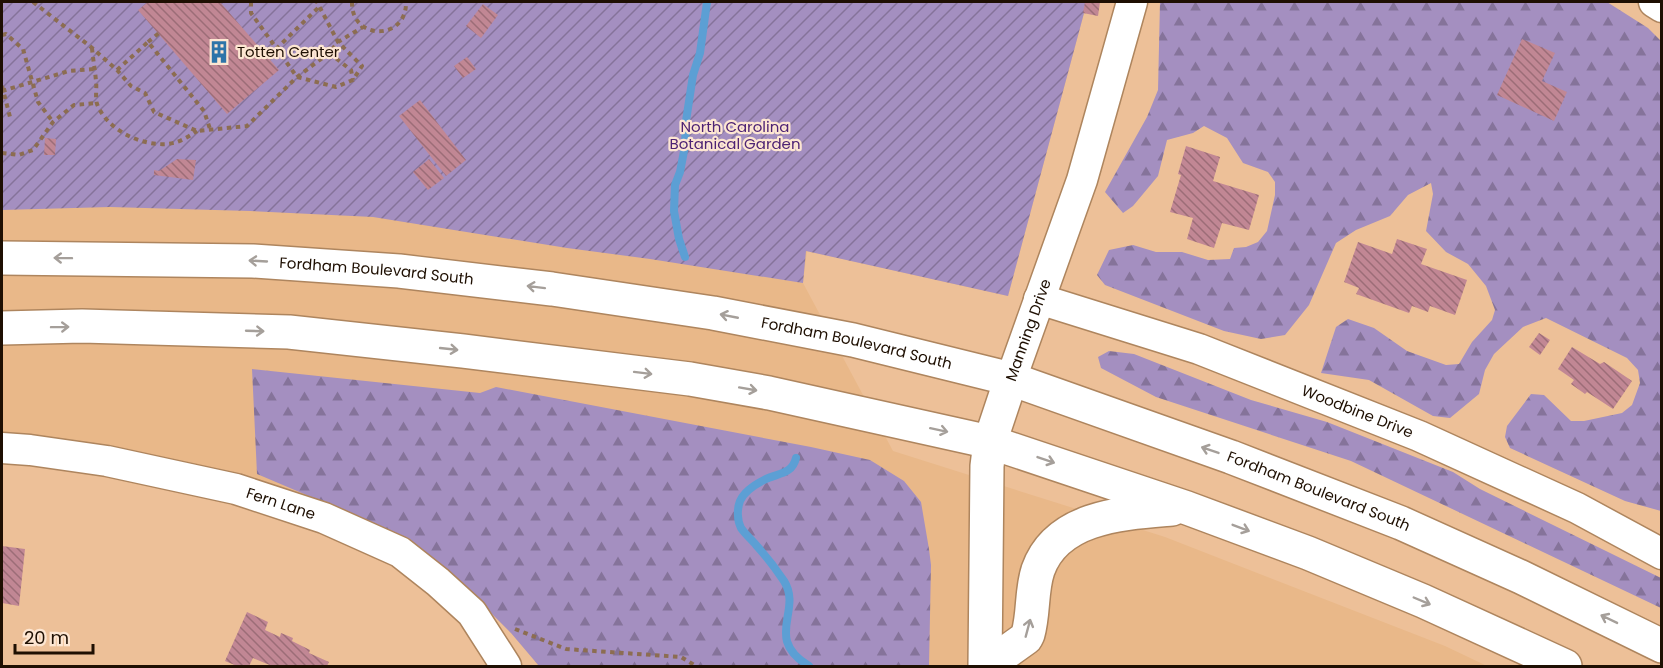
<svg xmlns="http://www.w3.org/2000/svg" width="1663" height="668" font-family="Poppins,sans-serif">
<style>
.built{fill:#e9b889}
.forest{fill:url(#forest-firs)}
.garden{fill:url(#garden-furrows)}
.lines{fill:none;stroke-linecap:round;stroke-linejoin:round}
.stream{stroke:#5c9fd4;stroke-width:8}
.building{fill:url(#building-back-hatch)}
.minor-casing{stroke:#ae855e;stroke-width:33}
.tertiary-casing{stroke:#ae855e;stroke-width:36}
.trunk-casing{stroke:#ae855e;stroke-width:36}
.path{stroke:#8c6d51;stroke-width:4;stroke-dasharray:4.5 4.5;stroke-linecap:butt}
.minor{stroke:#fff;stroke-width:30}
.tertiary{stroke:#fff;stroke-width:33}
.trunk{stroke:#fff;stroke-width:33}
.oneway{stroke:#a59f9a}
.labels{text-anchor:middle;stroke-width:4.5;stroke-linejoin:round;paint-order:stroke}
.poi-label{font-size:15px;fill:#1e0f02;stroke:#fde6d2;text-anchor:start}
.park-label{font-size:15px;fill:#4d2374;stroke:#fde6d2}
.street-label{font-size:15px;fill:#1e0f02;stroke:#fde6d2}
</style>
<defs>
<pattern id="forest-firs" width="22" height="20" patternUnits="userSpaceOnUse" patternTransform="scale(1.5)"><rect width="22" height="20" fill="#a48fc0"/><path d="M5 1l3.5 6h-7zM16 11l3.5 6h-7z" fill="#85739a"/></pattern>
<pattern id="garden-furrows" width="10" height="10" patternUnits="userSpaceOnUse" patternTransform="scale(1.5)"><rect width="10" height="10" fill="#a48fc0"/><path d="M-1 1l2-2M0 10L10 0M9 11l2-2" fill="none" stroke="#85739a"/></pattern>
<pattern id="building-back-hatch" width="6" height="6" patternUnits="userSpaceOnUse" patternTransform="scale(1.5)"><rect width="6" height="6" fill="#c18794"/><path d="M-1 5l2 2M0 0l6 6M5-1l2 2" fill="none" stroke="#9c6d77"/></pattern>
</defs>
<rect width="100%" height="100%" fill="#edc098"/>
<path class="built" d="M2 2H1087L1008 296 807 251 803 283 893 451 1165 537 1445 646 1487 666H539L511 633 487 609 377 537 2 443Z"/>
<g class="forest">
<path d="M1160 2H1607L1648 28 1661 41V511L1625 501 1510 448 1505 437 1507 426 1531 394 1544 395 1571 421H1584L1622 413 1632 405 1640 383 1638 370 1627 358 1546 318 1523 327 1494 354 1485 370 1479 394 1450 418 1433 416 1369 380 1321 373 1336 327 1348 319 1374 328 1407 351 1446 365 1459 364 1472 342 1492 320 1495 310 1486 286 1468 264 1446 252 1426 231 1433 194 1431 183 1408 195 1390 216 1356 230 1336 243 1309 305 1285 335 1261 339 1224 331 1105 285 1097 275 1109 250 1133 245 1156 252H1182L1208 260 1230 259 1234 248 1246 247 1258 242 1267 231 1275 195V182L1268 172 1243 163 1227 138 1204 126 1193 133 1167 140 1158 176 1133 206 1123 213 1105 192 1147 117 1158 90Z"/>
<path d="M1109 351 1134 354 1251 400 1327 422 1453 472 1480 489 1661 578V608L1351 461 1156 397 1101 368 1098 357Z"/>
<path d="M252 369 480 393 496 387 811 447 870 460 904 481 921 502 929 549 931 565 929 666H539L511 633 487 609 437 569 410 539 257 474Z"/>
</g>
<path class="garden" d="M2 2H1087L1008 296 806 251 803 283 650 259 567 248 373 217 250 211 110 207 2 210Z"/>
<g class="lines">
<g class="stream">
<path d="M685 257 679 239 674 211 675 185 680 172 685 146 686 121 693 75 700 53 707 2"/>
<path d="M796 458C792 475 777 473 764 480 756 484 744 492 740 501 737 509 737 520 741 528 745 534 752 540 756 545 766 556 776 569 784 581 803 611 763 638 809 666"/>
</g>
</g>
<g class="building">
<path d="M148 2H220L279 70 227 114 138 10Z"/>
<path d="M1085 2H1100L1098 16 1083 13Z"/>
<path d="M483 4 498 15 481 38 466 26Z"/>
<path d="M1522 39 1555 53 1542 81 1567 92 1554 121 1497 95Z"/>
<path d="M467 57 476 69 463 78 454 66Z"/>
<path d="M420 100 466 160 446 176 399 116Z"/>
<path d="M45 138 56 139 55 155H44Z"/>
<path d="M1186 146 1220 157 1213 181 1259 195 1249 230 1222 223 1214 248 1187 239 1193 218 1170 212 1181 175 1178 174Z"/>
<path d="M177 159 196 160 193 180 154 175V170L159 171Z"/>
<path d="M429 159 444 178 428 190 413 172Z"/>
<path d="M1397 239 1427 249 1421 264 1467 280 1455 315 1430 306 1428 312 1412 306 1409 313 1356 294 1359 288 1344 282 1358 242 1392 254Z"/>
<path d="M1539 333 1550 340 1540 355 1529 347Z"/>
<path d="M1572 347 1600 364 1604 362 1632 381 1613 409 1587 392 1585 394 1571 384 1574 380 1558 369Z"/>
<path d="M2 546 25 549 19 606 2 603Z"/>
<path d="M247 612 268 622 265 630 280 637 281 633 293 638 292 641 310 650 309 653 329 662 327 666H272L253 658 249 666H237L225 661Z"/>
</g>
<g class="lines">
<g class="minor-casing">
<g id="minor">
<path d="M1654 2 1662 7"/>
<path id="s1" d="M1039 299 1199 349 1419 436 1577 508 1662 554"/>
<path id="s2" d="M1011 379 1082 180 1132 2"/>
<path id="s3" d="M2 448 30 450 107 461 236 489 324 518 400 552 438 582 472 613 506 666"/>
</g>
</g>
<g class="tertiary-casing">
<path id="tertiary" d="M985 666 987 466 990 442 1011 379"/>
</g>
<g class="trunk-casing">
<g id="trunk">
<path id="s4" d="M2 258 253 261 399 271 552 289 713 313 853 340 1011 379 1231 457 1401 523 1521 577 1662 646"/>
<path d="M2 328 82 326 289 332 463 351 690 379 769 393 990 442 1187 508 1308 553 1423 601 1565 666"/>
<path d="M987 666 1026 638 1028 634C1034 613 1031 591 1038 570 1057 516 1124 513 1172 509"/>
</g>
</g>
<g class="path">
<path d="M33 2 91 47 117 70 131 86 145 93 154 112 197 131 247 126 297 77 329 53 338 42 363 27"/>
<path d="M251 2V13L297 77 336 87 353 80 362 66 338 42 317 2"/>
<path d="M352 2C351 41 407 41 406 2"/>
<path d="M2 35 6 34 23 49 38 102 53 122"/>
<path d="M148 42 159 33"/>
<path d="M92 48C93 59 95 70 96 81 97 88 95 97 97 104 107 130 141 146 167 144 179 143 188 137 197 131"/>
<path d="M276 49 320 6"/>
<path d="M329 53 351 70 353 80"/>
<path d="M117 70 148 42 204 111 210 129"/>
<path d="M2 86 10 117"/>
<path d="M2 91 69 71 94 69"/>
<path d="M2 153 19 155 33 150 53 122 74 105 97 103"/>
<path d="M515 629 566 649 681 657 696 666"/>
</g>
<use href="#minor" class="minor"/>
<use href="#tertiary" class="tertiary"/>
<use href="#trunk" class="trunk"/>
</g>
<defs><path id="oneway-shaft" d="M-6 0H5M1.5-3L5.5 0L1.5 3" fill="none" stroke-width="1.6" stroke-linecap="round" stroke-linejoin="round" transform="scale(1.5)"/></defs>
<g class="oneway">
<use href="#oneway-shaft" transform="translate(63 258) rotate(-179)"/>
<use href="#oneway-shaft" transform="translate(258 261) rotate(-177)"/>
<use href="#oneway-shaft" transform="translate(536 287) rotate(-173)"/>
<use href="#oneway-shaft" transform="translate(729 316) rotate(-169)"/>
<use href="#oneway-shaft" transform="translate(60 327) rotate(-1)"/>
<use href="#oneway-shaft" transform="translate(255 331) rotate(2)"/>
<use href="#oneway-shaft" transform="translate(449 349) rotate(6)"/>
<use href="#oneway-shaft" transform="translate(643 373) rotate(7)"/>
<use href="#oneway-shaft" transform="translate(748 389) rotate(10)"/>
<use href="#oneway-shaft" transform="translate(939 430) rotate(12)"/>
<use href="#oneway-shaft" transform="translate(1210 450) rotate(-161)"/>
<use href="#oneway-shaft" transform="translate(1046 460) rotate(19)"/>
<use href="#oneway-shaft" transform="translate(1241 528) rotate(21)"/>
<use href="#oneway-shaft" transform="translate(1422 601) rotate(23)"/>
<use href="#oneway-shaft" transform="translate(1609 619) rotate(-154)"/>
<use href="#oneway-shaft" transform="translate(1028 628) rotate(-75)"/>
</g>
<defs>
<g id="building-bare" transform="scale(1.8)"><path d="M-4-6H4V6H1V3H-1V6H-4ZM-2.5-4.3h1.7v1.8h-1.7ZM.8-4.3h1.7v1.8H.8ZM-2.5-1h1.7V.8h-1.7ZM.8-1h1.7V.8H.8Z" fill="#2d74a9" stroke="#fde6d2" stroke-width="2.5" paint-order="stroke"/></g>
</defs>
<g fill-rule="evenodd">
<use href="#building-bare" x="219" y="52"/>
</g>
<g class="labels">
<g class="poi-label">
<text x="237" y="57">Totten Center</text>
</g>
<g class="park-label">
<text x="735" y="132">North Carolina<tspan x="735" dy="17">Botanical Garden</tspan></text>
</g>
<g class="street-label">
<text dy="5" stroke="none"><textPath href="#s4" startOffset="375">Fordham Boulevard South</textPath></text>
<text dy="5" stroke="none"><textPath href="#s2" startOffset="52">Manning Drive</textPath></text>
<text dy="5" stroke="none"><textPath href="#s4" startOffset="861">Fordham Boulevard South</textPath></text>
<text dy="5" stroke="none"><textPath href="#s1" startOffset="338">Woodbine Drive</textPath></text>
<text dy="5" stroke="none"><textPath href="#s4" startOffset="1347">Fordham Boulevard South</textPath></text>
<text dy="5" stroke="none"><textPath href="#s3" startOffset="285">Fern Lane</textPath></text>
</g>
</g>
<rect width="1663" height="668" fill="none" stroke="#1e0f02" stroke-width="6"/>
<path d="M15 644v9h78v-9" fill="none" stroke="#1e0f02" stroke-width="3"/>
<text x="24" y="644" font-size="18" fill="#1e0f02" stroke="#fde6d2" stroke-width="4.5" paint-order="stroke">20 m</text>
</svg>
